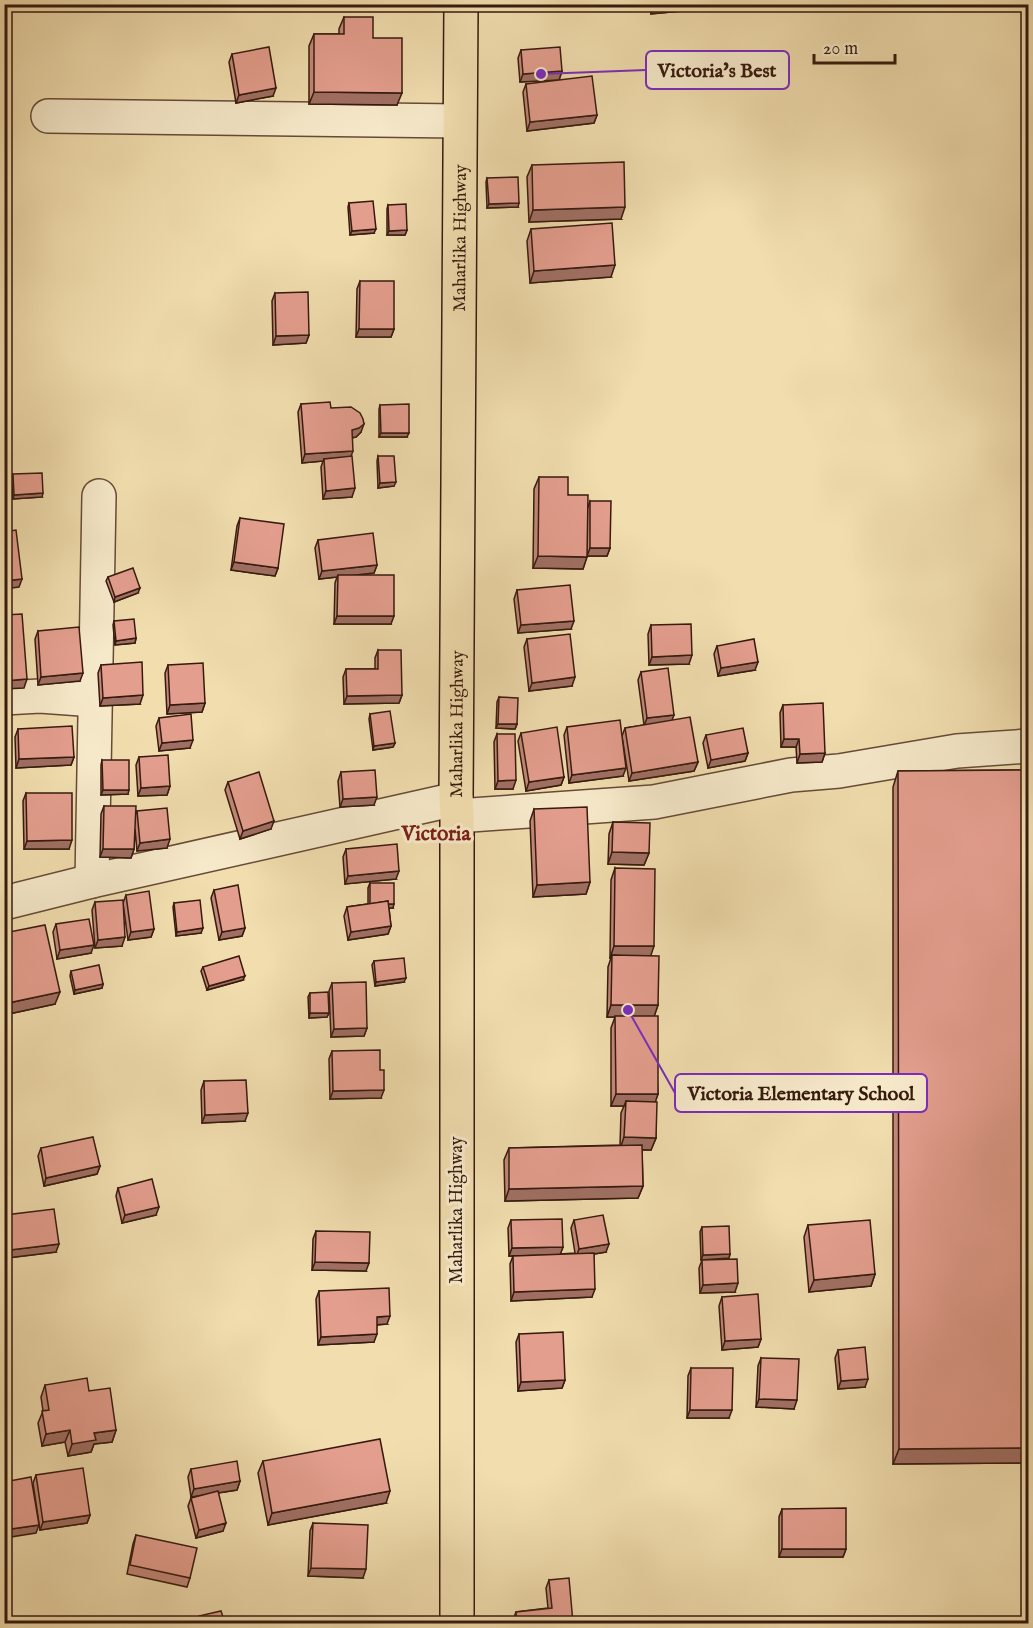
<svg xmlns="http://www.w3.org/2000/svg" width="1033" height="1628" font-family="'IM FELL English',serif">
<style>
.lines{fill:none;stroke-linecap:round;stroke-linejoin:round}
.minor-casing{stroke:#654b36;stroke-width:36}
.highway-casing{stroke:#361a0e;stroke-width:36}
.minor{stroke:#f6e9ca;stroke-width:33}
.highway{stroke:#f1ddae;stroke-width:33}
.wall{fill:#c4887a;stroke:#361a0e;stroke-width:1.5}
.shaded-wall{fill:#a06f63;stroke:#361a0e;stroke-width:1.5}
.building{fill:#e49e8e;stroke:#361a0e;stroke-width:1.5}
.labels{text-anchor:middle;stroke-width:6;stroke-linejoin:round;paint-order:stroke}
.street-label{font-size:18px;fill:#361a0e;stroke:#f6e9ca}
.quarter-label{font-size:21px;font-weight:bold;fill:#7a1f14;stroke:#f6e9ca}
.leader{fill:none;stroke:#7b2cbf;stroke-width:2}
.callout-dot{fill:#7b2cbf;stroke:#f6e9ca;stroke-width:2}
.callout{fill:#f6e9ca;stroke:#7b2cbf;stroke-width:2}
.callout-label{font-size:20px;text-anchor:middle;font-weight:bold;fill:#361a0e}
</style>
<rect width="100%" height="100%" fill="#f1ddae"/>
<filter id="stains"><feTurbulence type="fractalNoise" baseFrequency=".00333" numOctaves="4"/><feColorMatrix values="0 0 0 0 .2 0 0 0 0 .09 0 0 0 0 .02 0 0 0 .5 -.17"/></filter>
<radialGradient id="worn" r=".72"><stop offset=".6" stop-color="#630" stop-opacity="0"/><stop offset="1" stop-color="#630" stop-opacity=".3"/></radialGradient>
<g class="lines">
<g class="minor-casing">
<g id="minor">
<path d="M48 116 459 121"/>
<path d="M4 698 40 696 95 700"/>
<path d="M457 816 654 802 791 775 839 771 957 751 1028 746"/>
<path d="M92 881 99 496"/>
<path d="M4 903 92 881 456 799"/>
</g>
</g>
<g class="highway-casing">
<g id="highway">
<path id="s1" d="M457 1624V816L456 799 461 4"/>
</g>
</g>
<use href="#minor" class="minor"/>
<use href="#highway" class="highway"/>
</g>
<g class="wall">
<path d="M650 4H694L692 10 651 14Z"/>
<path d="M344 17 373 38 397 105 309 104V46L314 34H339V29Z"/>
<path d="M521 50 562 71 559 80 520 82 518 58Z"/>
<path d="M232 54 273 96 236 103 229 62Z"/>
<path d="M526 84 597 115 594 123 527 131 523 92Z"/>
<path d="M532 165 621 219 529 222 527 177Z"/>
<path d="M487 178 518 207 487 208 486 182Z"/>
<path d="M349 203 374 233 350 235 348 207Z"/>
<path d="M388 205 407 230 405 235H387V209Z"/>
<path d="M531 229 611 277 530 283 527 241Z"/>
<path d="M360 281 394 329 391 337H356L357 289Z"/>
<path d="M275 293 309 335 306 343 273 345 272 301Z"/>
<path d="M301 404 331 408 361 432 356 437 352 438 351 457 352 497 323 499 321 467 323 461 302 463 298 412Z"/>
<path d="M380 405 407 437H379V409Z"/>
<path d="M378 456 394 486 378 488 377 461Z"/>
<path d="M13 474 42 497 13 499 12 479Z"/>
<path d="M539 477 588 507 590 501 610 548 607 556H587L583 569 533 568 534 489Z"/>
<path d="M240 518 278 568 275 576 231 570 237 526Z"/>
<path d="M318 540 377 565 374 573 357 575 391 624H334L335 583 337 577 319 579 315 548Z"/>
<path d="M108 577 138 593 114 602 106 581Z"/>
<path d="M517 590 571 629 518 633 514 599Z"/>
<path d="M114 621 136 638 135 643 115 645 113 625Z"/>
<path d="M651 625 689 664 649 665 648 634Z"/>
<path d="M38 631 80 681 38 685 35 639Z"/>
<path d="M527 639 572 686 529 691 524 647Z"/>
<path d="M717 646 755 670 718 676 714 654Z"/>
<path d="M378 650 402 695 399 703 344 704 343 677 346 669H375V658Z"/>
<path d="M101 665 140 704 100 706 98 673Z"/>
<path d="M168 665 205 703 202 712 167 714 165 673Z"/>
<path d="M641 672 698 762 694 771 629 781 622 736 625 728 644 725 638 680Z"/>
<path d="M499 697 517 724 515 729 496 728 497 702Z"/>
<path d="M783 705 825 753 822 762 797 763 796 747H781L780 713Z"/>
<path d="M370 714 395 743 393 747 373 750 369 719Z"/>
<path d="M159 718 190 748 159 751 156 726Z"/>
<path d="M567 727 623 776 569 783 564 735Z"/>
<path d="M18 729 74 757 71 765 16 768 15 737Z"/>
<path d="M521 733 564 777 561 785 526 791 518 741Z"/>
<path d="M497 734 513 789H495L494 742Z"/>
<path d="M706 735 748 753 745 761 708 768 703 743Z"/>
<path d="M139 757 170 786 167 795 138 796 136 765Z"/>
<path d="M102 760 128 794 101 795V765Z"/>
<path d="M1029 770V1463L893 1464V787L898 771Z"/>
<path d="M341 772 374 805 340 807 338 781Z"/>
<path d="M228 782 271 829 240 839 225 790Z"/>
<path d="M26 793 69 849H24L23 801Z"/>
<path d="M104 806 135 816 137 811 167 848 137 851 135 829 134 849 131 858 100 857 101 814Z"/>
<path d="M534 809 590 882 586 894 533 897 530 821Z"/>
<path d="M613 822 649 853 644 865 608 864 609 834Z"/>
<path d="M346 849 396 879 345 884 343 857Z"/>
<path d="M615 868 651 955 658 1005 654 1016 658 1094 655 1102 656 1138 651 1150H642L643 1186 638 1198 505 1201 504 1160 509 1148 620 1145 621 1113 624 1106H611V1028L615 1017H607L608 967 611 958H610L611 880Z"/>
<path d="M370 883 393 908H389L391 926 388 934 348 940 344 916 347 907 368 904V888Z"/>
<path d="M214 890 245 928 242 936 219 940 211 898Z"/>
<path d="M126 895 154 929 151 937 128 940 123 903Z"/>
<path d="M95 902 122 946 95 948 92 910Z"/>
<path d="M174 903 201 933 176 936 173 907Z"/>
<path d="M56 924 91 953 57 959 53 932Z"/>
<path d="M4 933 55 1004 4 1015Z"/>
<path d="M374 961 404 982 375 986 372 965Z"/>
<path d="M203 967 243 980 207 990 201 971Z"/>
<path d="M71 971 103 984 102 988 74 994 70 976Z"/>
<path d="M332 983 367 1028 364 1036 331 1037 329 991Z"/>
<path d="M310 993 329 1013 327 1017 309 1018 308 997Z"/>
<path d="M332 1051 381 1098 330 1099 329 1059Z"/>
<path d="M204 1081 245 1121 202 1123 201 1090Z"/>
<path d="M41 1148 100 1166 97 1174 44 1186 38 1156Z"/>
<path d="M118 1188 156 1215 122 1223 116 1196Z"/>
<path d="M5 1215 56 1252 7 1258 4 1240V1218Z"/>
<path d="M511 1220 563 1247 560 1254 575 1253 571 1228 574 1220 606 1252 594 1254 592 1297 511 1301 510 1264 513 1256H517H509L508 1228Z"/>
<path d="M808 1225 875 1274 871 1286 809 1292 804 1237Z"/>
<path d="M702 1227 730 1254 729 1258 701 1260 700 1232Z"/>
<path d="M316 1231 366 1271 312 1270 313 1239Z"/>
<path d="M702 1260 735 1292 700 1293 699 1268Z"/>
<path d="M319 1291 387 1324 377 1325 374 1342 318 1345 316 1299Z"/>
<path d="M722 1297 761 1339 758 1347 722 1350 719 1306Z"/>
<path d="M519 1334 565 1380 562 1388 518 1391 516 1342Z"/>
<path d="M838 1350 865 1387 838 1389 835 1358Z"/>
<path d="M761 1358 794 1409 756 1407 758 1366Z"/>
<path d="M691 1368 729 1418H687L688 1376Z"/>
<path d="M45 1385 89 1391 116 1430 112 1442 94 1444 91 1452 68 1456 65 1442 42 1446 38 1423 43 1411 41 1397Z"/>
<path d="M263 1461 386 1503 268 1525 258 1473Z"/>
<path d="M191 1469 240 1481 237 1490 218 1493 223 1531 196 1538 188 1506 191 1498 203 1495 191 1497 188 1477Z"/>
<path d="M36 1475 90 1515 87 1523 40 1530 33 1483Z"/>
<path d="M782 1509 846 1549 843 1557H779V1517Z"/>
<path d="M313 1523 363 1578 308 1576 310 1531Z"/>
<path d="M136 1535 190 1578 187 1587 127 1574 133 1544Z"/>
<path d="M549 1580 573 1623H513V1620L516 1612 548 1608 546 1588Z"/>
</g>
<g class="shaded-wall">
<path d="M668 4H694L692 10 651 14 654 6Z"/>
<path d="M562 71 559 80 520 82 523 74Z"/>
<path d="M276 88 273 96 236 103 239 95Z"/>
<path d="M314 92 402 93 397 105 309 104Z"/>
<path d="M597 115 594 123 527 131 530 122Z"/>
<path d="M519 203 518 207 487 208 489 204Z"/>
<path d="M625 207 621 219 529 222 533 210Z"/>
<path d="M376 229 374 233 350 235 352 231Z"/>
<path d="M407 230 405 235H387L389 231Z"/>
<path d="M615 265 611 277 530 283 534 271Z"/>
<path d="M359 329H394L391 337H356Z"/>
<path d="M309 335 306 343 273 345 276 336Z"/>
<path d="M364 424 361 432 356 437 349 438 352 430Z"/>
<path d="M381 433H409L407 437H379Z"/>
<path d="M353 451 350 459H324L323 461 302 463 305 454Z"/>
<path d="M396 482 394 486 378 488 380 483Z"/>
<path d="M355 488 352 497 323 499 326 491Z"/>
<path d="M43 493 42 497 13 499 14 495Z"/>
<path d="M590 548H610L607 556H587Z"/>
<path d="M538 556 587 557 583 569 533 568Z"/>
<path d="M234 562 278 568 275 576 231 570Z"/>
<path d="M377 565 374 573 338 577V575L337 577 319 579 322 571Z"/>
<path d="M22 579 19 587 4 589V581Z"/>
<path d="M140 588 138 593 114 602 115 597Z"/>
<path d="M337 616H394L391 624H334Z"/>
<path d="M574 621 571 629 518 633 521 625Z"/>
<path d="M136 638 135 643 115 645 116 641Z"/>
<path d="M692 655 689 664 649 665 652 657Z"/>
<path d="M758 662 755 670 718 676 721 668Z"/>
<path d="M83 673 80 681 38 685 41 677Z"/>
<path d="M575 677 572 686 529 691 532 683Z"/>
<path d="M27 679 24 688 4 689V681Z"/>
<path d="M143 695 140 704 100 706 103 698Z"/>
<path d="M402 695 399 703 344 704 347 696Z"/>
<path d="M205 703 202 712 167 714 170 705Z"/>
<path d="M674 715 671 723 644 726 647 718Z"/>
<path d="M498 724H517L515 729 496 728Z"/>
<path d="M784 739H799L796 747H781Z"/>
<path d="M193 740 190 748 159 751 162 743Z"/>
<path d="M395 743 393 747 373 750 374 746Z"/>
<path d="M748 753 745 761 708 768 711 760Z"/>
<path d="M825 753 822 762 797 763 800 754Z"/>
<path d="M74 757 71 765 16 768 19 759Z"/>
<path d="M698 762 694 771 629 781 632 773Z"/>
<path d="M626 768 623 776 569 783 572 775Z"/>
<path d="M564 777 561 785 526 791 529 782Z"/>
<path d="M516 780 513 789H495L498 781Z"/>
<path d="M170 786 167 795 138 796 141 788Z"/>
<path d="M103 790H129L128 794 101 795Z"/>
<path d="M377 797 374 805 340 807 343 799Z"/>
<path d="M4 801H9L6 809H4Z"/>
<path d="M274 821 271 829 240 839 243 831Z"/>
<path d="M170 839 167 848 137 851 140 843Z"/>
<path d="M72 840 69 849H24L27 841Z"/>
<path d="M103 849H134L131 858 100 857Z"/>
<path d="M612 852 649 853 644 865 608 864Z"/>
<path d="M399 871 396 879 345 884 348 876Z"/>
<path d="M590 882 586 894 533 897 537 885Z"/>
<path d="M370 904H394L393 908H368Z"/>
<path d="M391 926 388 934 348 940 351 932Z"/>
<path d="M203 928 201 933 176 936 177 932Z"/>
<path d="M245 928 242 936 219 940 222 932Z"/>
<path d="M154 929 151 937 128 940 131 932Z"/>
<path d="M125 937 122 946 95 948 98 940Z"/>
<path d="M94 945 91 953 57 959 60 950Z"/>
<path d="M614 946H654L650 958 612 955 611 958H610Z"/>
<path d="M245 976 243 980 207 990 209 986Z"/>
<path d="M406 978 404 982 375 986 376 982Z"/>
<path d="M103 984 102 988 74 994 75 990Z"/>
<path d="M60 992 55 1004 4 1015 8 1003Z"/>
<path d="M611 1005H658L654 1017H607Z"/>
<path d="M310 1013H329L327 1017 309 1018Z"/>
<path d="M367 1028 364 1036 331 1037 334 1029Z"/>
<path d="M384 1090 381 1098 330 1099 333 1091Z"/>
<path d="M616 1094H658L654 1106 626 1101 624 1106H611Z"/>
<path d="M248 1113 245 1121 202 1123 205 1115Z"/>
<path d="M624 1137 656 1138 651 1150 620 1149Z"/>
<path d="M100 1166 97 1174 44 1186 46 1178Z"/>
<path d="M643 1186 638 1198 505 1201 509 1189Z"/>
<path d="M159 1207 156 1215 122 1223 125 1215Z"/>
<path d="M59 1244 56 1252 7 1258 10 1250Z"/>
<path d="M609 1244 606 1252 576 1257 579 1249Z"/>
<path d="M563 1247 560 1255 509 1256 512 1248Z"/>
<path d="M730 1254 729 1258 701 1260 703 1255Z"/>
<path d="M315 1262 369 1263 366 1271 312 1270Z"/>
<path d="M875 1274 871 1286 809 1292 814 1280Z"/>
<path d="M738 1283 735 1292 700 1293 703 1285Z"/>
<path d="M595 1289 592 1297 511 1301 514 1292Z"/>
<path d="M390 1316 387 1324 374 1325 377 1317Z"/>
<path d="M377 1334 374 1342 318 1345 321 1337Z"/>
<path d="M761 1339 758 1347 722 1350 725 1341Z"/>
<path d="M868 1379 865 1387 838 1389 841 1381Z"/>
<path d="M565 1380 562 1388 518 1391 521 1382Z"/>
<path d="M759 1399 797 1400 794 1409 756 1407Z"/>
<path d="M690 1410H732L729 1418H687Z"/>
<path d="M70 1430 65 1442 42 1446 46 1434Z"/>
<path d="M116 1430 112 1442 94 1444 91 1452 68 1456 72 1444 94 1433Z"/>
<path d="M1029 1448V1463L893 1464 899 1449Z"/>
<path d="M240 1481 237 1490 191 1497 194 1489Z"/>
<path d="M390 1491 386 1503 268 1525 272 1513Z"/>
<path d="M90 1515 87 1523 40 1530 43 1522Z"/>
<path d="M226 1523 223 1531 196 1538 199 1530Z"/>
<path d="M39 1525 36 1533 4 1538V1530Z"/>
<path d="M782 1549H846L843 1557H779Z"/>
<path d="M311 1568 366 1569 363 1578 308 1576Z"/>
</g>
<g class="building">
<path d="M344 17H373V38H402V93L314 92V34H344Z"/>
<path d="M269 47 276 88 239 95 232 54Z"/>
<path d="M560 47 562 71 523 74 521 50Z"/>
<path d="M592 76 597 115 530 122 526 84Z"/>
<path d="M624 162 625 207 533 210 532 165Z"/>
<path d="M518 177 519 203 489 204 487 178Z"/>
<path d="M373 201 376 229 352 231 349 203Z"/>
<path d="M406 204 407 230 389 231 388 205Z"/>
<path d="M612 223 615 265 534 271 531 229Z"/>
<path d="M360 281H394V329H359Z"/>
<path d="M308 292 309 335 276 336 275 293Z"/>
<path d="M330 402 331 408 351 407 360 413 363 419 364 424 359 428 352 430 353 451 305 454 301 404Z"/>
<path d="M409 404V433H381L380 405Z"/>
<path d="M352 456 355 488 326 491 324 459Z"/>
<path d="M378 456H394L396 482 380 483Z"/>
<path d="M42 473 43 493 14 495 13 474Z"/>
<path d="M539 477H568V495H588L587 557 538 556Z"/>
<path d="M590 501H611L610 548H590Z"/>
<path d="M240 518 284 524 278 568 234 562Z"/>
<path d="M16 530 22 579 4 581V532Z"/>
<path d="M373 533 377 565 322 571 318 540Z"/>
<path d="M133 568 140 588 115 597 108 577Z"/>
<path d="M338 575H394V616H337Z"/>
<path d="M570 585 574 621 521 625 517 590Z"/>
<path d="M22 614 27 679 4 681V615Z"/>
<path d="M134 619 136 638 116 641 114 621Z"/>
<path d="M691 624 692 655 652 657 651 625Z"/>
<path d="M79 627 83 673 41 677 38 631Z"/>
<path d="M570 634 575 677 532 683 527 639Z"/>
<path d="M754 639 758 662 721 668 717 646Z"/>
<path d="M378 650H401L402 695 347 696 346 669H378Z"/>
<path d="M142 662 143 695 103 698 101 665Z"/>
<path d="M203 663 205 703 170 705 168 665Z"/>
<path d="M668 668 674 715 647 718 641 672Z"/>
<path d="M499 697 518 698 517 724H498Z"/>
<path d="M823 703 825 753 800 754 799 739H784L783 705Z"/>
<path d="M390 711 395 743 374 746 370 714Z"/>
<path d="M191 714 193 740 162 743 159 718Z"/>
<path d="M690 717 698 762 632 773 625 728Z"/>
<path d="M620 720 626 768 572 775 567 727Z"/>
<path d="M72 726 74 757 19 759 18 729Z"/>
<path d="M557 727 564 777 529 782 521 733Z"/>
<path d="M743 728 748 753 711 760 706 735Z"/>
<path d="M497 734H515L516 780 498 781Z"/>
<path d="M4 746H7L9 801H4Z"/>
<path d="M168 755 170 786 141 788 139 757Z"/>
<path d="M102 760H129V790H103Z"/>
<path d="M375 770 377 797 343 799 341 772Z"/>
<path d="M1029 770V1448L899 1449 898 771Z"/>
<path d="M259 772 274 821 243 831 228 782Z"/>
<path d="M26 793H72V840L27 841Z"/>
<path d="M104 806H136L134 849H103Z"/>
<path d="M587 807 590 882 537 885 534 809Z"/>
<path d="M167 808 170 839 140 843 137 811Z"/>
<path d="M613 822 650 823 649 853 612 852Z"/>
<path d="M397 844 399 871 348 876 346 849Z"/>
<path d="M615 868 655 869 654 946H614Z"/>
<path d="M370 883H394V904H388V901L370 904Z"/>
<path d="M238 885 245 928 222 932 214 890Z"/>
<path d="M149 891 154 929 131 932 126 895Z"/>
<path d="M123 900 125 937 98 940 95 902Z"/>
<path d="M200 900 203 928 177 932 174 903Z"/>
<path d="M388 901 391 926 351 932 347 907Z"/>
<path d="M89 919 94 945 60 950 56 924Z"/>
<path d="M45 925 60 992 8 1003 4 988V933Z"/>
<path d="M612 955 659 956 658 1005H611Z"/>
<path d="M239 956 245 976 209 986 203 967Z"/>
<path d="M404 958 406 978 376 982 374 961Z"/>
<path d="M99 965 103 984 75 990 71 971Z"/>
<path d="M366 982 367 1028 334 1029 332 983Z"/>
<path d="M328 992 329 1013H310V993Z"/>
<path d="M615 1016H658V1094H616Z"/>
<path d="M380 1050V1070H384V1090L333 1091 332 1051Z"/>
<path d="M246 1080 248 1113 205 1115 204 1081Z"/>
<path d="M626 1101 657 1102 656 1138 624 1137Z"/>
<path d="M93 1137 100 1166 46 1178 41 1148Z"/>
<path d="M642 1145 643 1186 509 1189V1148Z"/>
<path d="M152 1179 159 1207 125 1215 118 1188Z"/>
<path d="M54 1209 59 1244 10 1250 5 1215Z"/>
<path d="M603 1215 609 1244 579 1249 574 1220Z"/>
<path d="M562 1219 563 1247 512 1248 511 1220Z"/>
<path d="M870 1220 875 1274 814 1280 808 1225Z"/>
<path d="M729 1226 730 1254 703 1255 702 1227Z"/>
<path d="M316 1231 370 1232 369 1263 315 1262Z"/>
<path d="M594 1253 595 1289 514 1292 513 1256Z"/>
<path d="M737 1259 738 1283 703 1285 702 1260Z"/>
<path d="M389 1288 390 1316 377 1317V1334L321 1337 319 1291Z"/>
<path d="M758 1294 761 1339 725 1341 722 1297Z"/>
<path d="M563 1332 565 1380 521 1382 519 1334Z"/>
<path d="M865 1347 868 1379 841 1381 838 1350Z"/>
<path d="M761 1358 799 1359 797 1400 759 1399Z"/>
<path d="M691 1368H733L732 1410H690Z"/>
<path d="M87 1378 89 1391 110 1388 116 1430 94 1433 96 1440 72 1444 70 1430 46 1434 42 1411 49 1410 45 1385Z"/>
<path d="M380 1439 390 1491 272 1513 263 1461Z"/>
<path d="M237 1461 240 1481 194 1489 191 1469Z"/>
<path d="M83 1468 90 1515 43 1522 36 1475Z"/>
<path d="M31 1477 39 1525 4 1530V1482Z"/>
<path d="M218 1491 226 1523 199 1530 191 1498Z"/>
<path d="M846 1508V1549H782V1509Z"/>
<path d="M313 1523 368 1525 366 1569 311 1568Z"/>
<path d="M136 1535 197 1548 190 1578 130 1565Z"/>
<path d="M569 1578 573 1623H517L516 1612 552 1608 549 1580Z"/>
<path d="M221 1611 225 1623H201L199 1616Z"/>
<rect x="305" y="1621" width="50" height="2"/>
</g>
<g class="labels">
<g class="street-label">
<text dy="6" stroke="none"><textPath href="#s1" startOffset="1386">Maharlika Highway</textPath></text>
<text dy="6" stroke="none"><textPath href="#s1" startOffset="900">Maharlika Highway</textPath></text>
<text transform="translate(456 1210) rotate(-90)" y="6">Maharlika Highway</text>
</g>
<g class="quarter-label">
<text x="436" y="840">Victoria</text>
</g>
</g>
<path class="leader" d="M541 74L646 70M628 1010L675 1093"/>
<g class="callout-dot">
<circle cx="541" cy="74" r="6"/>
<circle cx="628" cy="1010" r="6"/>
</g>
<g class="callout">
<rect x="646" y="51" width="143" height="38" rx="6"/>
<rect x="675" y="1074" width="252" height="38" rx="6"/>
</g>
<g class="callout-label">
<text x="717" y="77">Victoria's Best</text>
<text x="801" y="1100">Victoria Elementary School</text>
</g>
<rect width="1033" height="1628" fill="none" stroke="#f1ddae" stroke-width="24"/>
<rect x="6" y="6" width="1021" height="1616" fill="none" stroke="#361a0e" stroke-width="3"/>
<rect x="12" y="12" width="1009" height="1604" fill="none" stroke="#361a0e" stroke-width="1.5"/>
<path d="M814 54v9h81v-9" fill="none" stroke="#361a0e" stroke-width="3"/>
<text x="823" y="54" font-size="18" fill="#361a0e" stroke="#f6e9ca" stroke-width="4.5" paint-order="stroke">20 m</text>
<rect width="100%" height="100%" filter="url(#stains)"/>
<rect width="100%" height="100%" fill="url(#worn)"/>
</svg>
